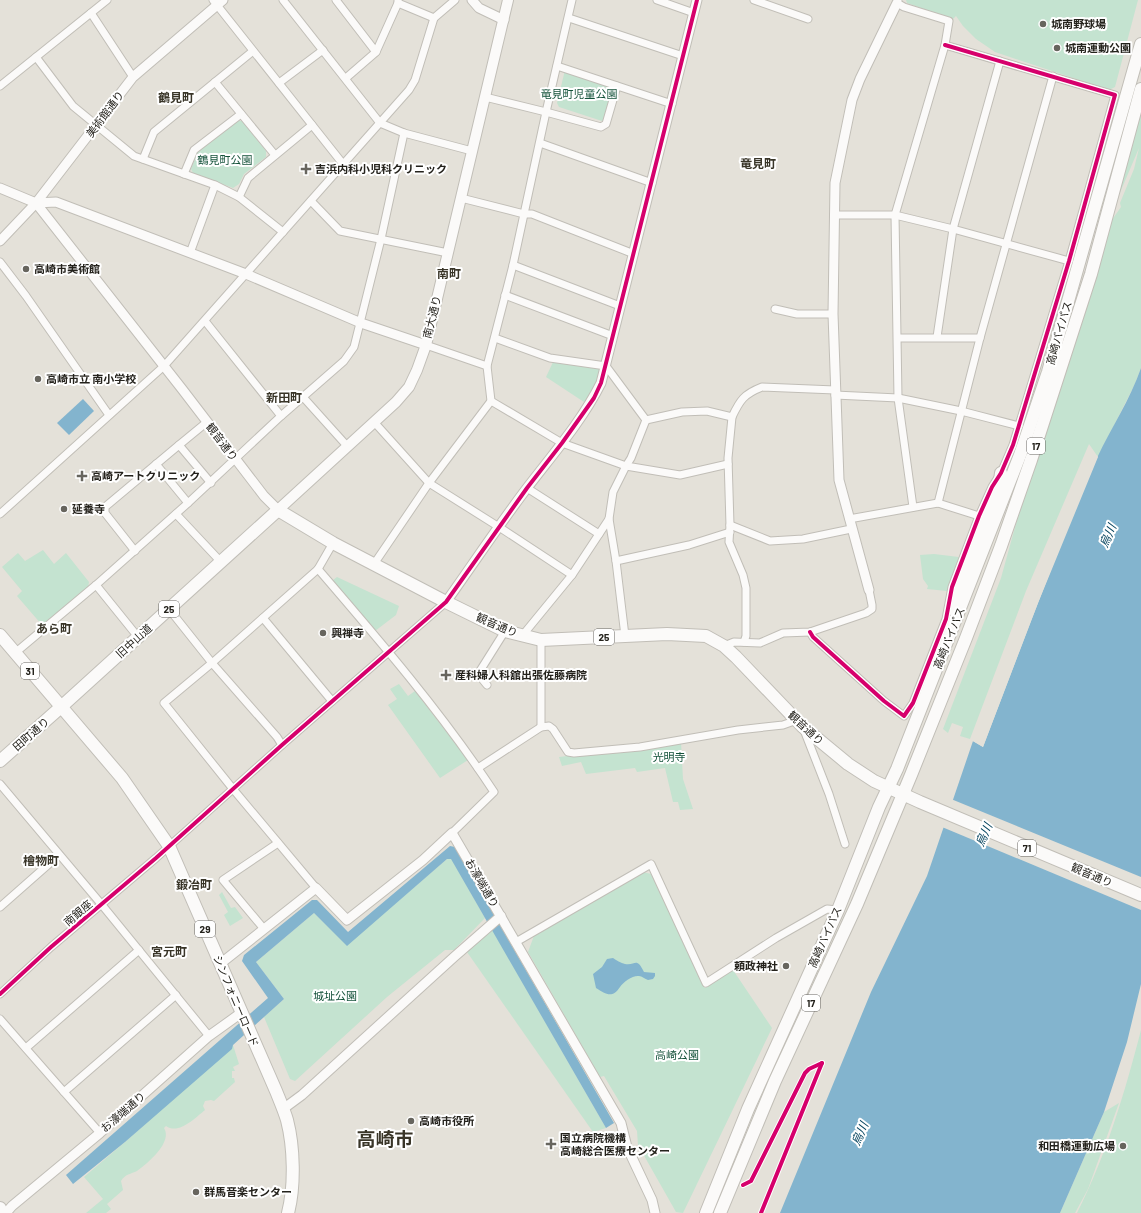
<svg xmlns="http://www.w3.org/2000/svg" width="1141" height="1213" font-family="Barlow,'Noto Sans JP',sans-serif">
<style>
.green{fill:#c4e3d0}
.water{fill:#83b4ce}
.pier{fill:#e4e1d9}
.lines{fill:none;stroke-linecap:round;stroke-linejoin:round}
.minor-casing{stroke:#c1beb7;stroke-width:9}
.tertiary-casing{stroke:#c1beb7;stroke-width:11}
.secondary-casing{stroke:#c1beb7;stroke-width:12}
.primary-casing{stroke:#c1beb7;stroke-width:14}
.trunk-casing{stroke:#c1beb7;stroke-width:14}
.minor{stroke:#fbfaf9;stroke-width:7}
.tertiary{stroke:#fbfaf9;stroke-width:9}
.secondary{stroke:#fbfaf9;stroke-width:10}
.primary{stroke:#fbfaf9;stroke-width:12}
.trunk{stroke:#fbfaf9;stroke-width:12}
.cycleway-casing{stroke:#fff;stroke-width:6}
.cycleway{stroke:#d6006c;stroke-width:4}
.poi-dot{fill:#67655e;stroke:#fff;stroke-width:1.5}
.labels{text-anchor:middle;stroke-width:4;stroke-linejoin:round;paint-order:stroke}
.shield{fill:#fff;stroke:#666460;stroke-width:1}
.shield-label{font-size:10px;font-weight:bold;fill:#24221c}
.poi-label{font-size:11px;font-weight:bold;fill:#24221c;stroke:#fff;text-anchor:start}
.park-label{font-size:11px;fill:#14523a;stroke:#fff}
.street-label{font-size:11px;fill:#24221c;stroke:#fff}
.neighbourhood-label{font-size:12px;font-weight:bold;fill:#393528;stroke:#fff}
.water-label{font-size:12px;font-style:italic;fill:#064560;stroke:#fff}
.town-label{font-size:19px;font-weight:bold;fill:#393528;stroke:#fff}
</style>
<rect width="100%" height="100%" fill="#e4e1d9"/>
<g class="green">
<path d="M906 0H1138L1115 87 1109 90 995 52 976 39 963 26 956 16 953 19 907 3Z"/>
<path d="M565 70 614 87 606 118 602 121 559 107 557 103Z"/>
<path d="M1141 112V368L1135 384 1098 457 1089 444 1026 591 970 739 960 736 963 727 952 723 948 733 943 729 1001 578 1017 520 1109 224 1121 207 1120 203 1134 169 1139 148 1119 195Z"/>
<path d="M237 121H242L266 151V157L244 174 239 184 233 188 193 173 191 169 198 151Z"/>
<path d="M554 360 600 367C597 382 594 390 584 402L546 377Z"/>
<path d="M43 550 54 564 66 553 89 582 88 588 42 625 17 596 22 591 2 567 18 553 25 561Z"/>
<path d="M934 554 959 557 947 591 927 589 928 586 923 579 920 555Z"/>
<path d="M337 577 399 606 396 615 375 631 332 581Z"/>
<path d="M399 684 408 696 415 691 468 760 440 778 388 705 397 699 390 689Z"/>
<path d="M681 742 683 779 693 809 680 810 678 802H673L665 768 637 772 635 768 586 774 581 762 562 766 559 757Z"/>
<path d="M451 858 485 918 454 950H445L387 997 295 1081 290 1079 264 1017 284 999 256 962 314 913 347 945 447 859Z"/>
<path d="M643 872 651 874 705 988 733 970 772 1028 683 1213 676 1212 638 1145 637 1131 604 1076 600 1077 528 952 535 933Z"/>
<path d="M222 892 231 908 235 907 243 918 230 926 224 915 228 912 219 895Z"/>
<path d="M492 929 606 1128 593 1132 467 952Z"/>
<path d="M1141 1030V1213H1077C1106 1156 1125 1092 1141 1030Z"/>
<path d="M233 1045 239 1064 233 1067 235 1071H232V1078H234L235 1082 214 1101 211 1100 205 1101 203 1106 205 1110C195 1118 179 1135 166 1126L164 1128C173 1142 148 1163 137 1171 131 1174 125 1174 121 1181L123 1190 107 1204 111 1209 106 1213H86L103 1199 84 1177 125 1142Z"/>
<path d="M1119 1103 1088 1189 1075 1213H1060L1104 1112Z"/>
</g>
<g class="water">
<path d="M1141 368V984L1127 1042 1104 1112 1060 1213H780L871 992 927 876 973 741 983 747C1020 650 1056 553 1097 458 1111 428 1130 400 1141 368Z"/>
<path d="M83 399 94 411 69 435 57 423Z"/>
<path d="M450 846 455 847 614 1123 606 1128 451 859H447L347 946 314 913 256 962 284 999 233 1045 232 1049 125 1142 73 1184 66 1175 268 998 242 961 244 955 312 900H317L348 932Z"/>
<path d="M613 958C616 960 621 963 625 964 636 966 636 956 644 972L655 973V976L653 979 648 980C645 979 642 976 639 976 633 975 623 982 620 987 612 999 606 994 596 988L593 974 602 967 607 959Z"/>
</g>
<g class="pier">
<path d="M1097 455 1098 457 1038 603 983 747 971 740 974 739 982 744 1036 603Z"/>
<path d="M951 799 1141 877V910L942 827Z"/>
</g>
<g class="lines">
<g class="minor-casing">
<g id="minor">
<path d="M213 0 343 164"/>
<path d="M283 0 380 123 404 133 472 151"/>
<path d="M336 0 376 52"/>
<path d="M657 0 694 13"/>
<path d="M754 0 808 19"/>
<path d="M898 0 897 3 904 7 949 21 945 45 895 215 898 398 913 507"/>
<path d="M398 3 434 18"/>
<path d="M91 13 133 77"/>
<path d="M569 18 683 56"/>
<path d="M36 57 73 106 134 156 215 185 239 197 283 232"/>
<path d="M557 66 672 104"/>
<path d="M346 78 376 52 398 3V0"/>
<path d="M215 82 275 155"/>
<path d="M279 83 323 50"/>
<path d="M0 86 107 0"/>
<path d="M485 97 546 112 601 127 606 124 617 86"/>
<path d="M540 143 652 183"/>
<path d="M143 159 154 132 253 51"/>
<path d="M184 174 194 150 241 114"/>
<path d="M239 197 248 178 312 125"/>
<path d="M461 198 524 214H532L634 254"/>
<path d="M311 201 340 231 448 253"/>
<path d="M834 215H895L953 229 1069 261"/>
<path d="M190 253 215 185"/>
<path d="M0 262 26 296 109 415"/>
<path d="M513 265 620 306"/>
<path d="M505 295 613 336"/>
<path d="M775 309 797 314H833"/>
<path d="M205 321 281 416"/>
<path d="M937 337 953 229 1000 61"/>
<path d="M495 338 550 358 606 366 646 420 682 412 707 411 732 417C740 400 744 394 762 387L835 390"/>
<path d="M898 338H980"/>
<path d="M426 345 487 366"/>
<path d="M835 395 898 398 961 411 1019 426"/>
<path d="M303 397 348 447"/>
<path d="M491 401 562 443 626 466 680 475 728 464"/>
<path d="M732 417 728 458 730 525 729 542 743 575 746 588V636L744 642"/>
<path d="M375 423 429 483 499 527 572 575"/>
<path d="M179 445 207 422"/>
<path d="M156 464 188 503"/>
<path d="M527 488 599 534"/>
<path d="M938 503 980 338 1053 76"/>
<path d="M0 514 164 366 409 90 415 80 434 18 455 0"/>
<path d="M176 514 221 562"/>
<path d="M609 519 616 561 625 636"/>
<path d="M849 519 938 503 979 516"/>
<path d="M730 525 770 541 803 539 851 529"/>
<path d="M135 551 105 513V507L179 445 211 483"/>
<path d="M616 561 689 545 730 532"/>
<path d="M374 564 429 483 491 401 487 366 513 265 546 112 572 0"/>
<path d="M318 569C380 641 442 713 494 792L452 833"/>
<path d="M96 585 138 637"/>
<path d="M169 609 212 663 277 737 282 745"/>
<path d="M263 618 332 701"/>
<path d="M810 632 813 637 884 701 904 716 913 703 946 619 952 587 979 516 992 487 1001 473 1013 445 1069 261 1115 95 945 45"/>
<path d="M522 636 572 575 609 519 613 492 626 466 631 458 646 420"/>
<path d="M724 646 734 642 760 643 783 633 810 632 866 613 872 609V605L869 590"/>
<path d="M15 653 96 585 188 503 281 416 344 361 354 347 381 239 404 133"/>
<path d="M487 685 478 674 505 631"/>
<path d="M541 727V640"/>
<path d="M804 730 829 794 845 844"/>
<path d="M478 768 541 727 549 726 553 729 568 752 574 753 640 747 738 730 783 725 797 720"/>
<path d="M0 784 102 905 209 1036"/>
<path d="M316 888 233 789 164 703 212 663 318 569 333 543"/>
<path d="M0 907 59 855"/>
<path d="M264 929 223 880 278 843"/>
<path d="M516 942 651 864 706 983 776 938 827 909 838 910"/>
<path d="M0 994 51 947 156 858 282 745 446 602"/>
<path d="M0 1019 100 1133"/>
<path d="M26 1048 139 950"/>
<path d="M64 1092 176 995"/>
</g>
</g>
<g class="tertiary-casing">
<g id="tertiary">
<path d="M472 0 479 8 504 20"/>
<path d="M0 188 36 203 182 389 264 496 278 510"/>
<path d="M36 203 56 202 246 274 361 323 426 345"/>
<path d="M0 241 36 203 133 77 223 0"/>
<path d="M869 590 839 480 833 314 835 183 852 100 860 79 897 3"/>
<path d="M446 602C473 564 499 525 527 488 553 454 582 421 601 383L697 0"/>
<path d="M220 964 316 888 347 920 423 860 452 833 621 1123 627 1147 652 1200 655 1213"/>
<path d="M283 1109 302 1095 454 957 501 916"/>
<path d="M6 1213 12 1206 100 1133 209 1036 241 1013"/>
</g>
</g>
<g class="secondary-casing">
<path id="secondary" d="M278 510 396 402 409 387 417 370 426 345 508 0"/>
</g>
<g class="primary-casing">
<g id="primary">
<path d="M0 635 122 778 169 846 276 1091C280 1101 284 1110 287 1120 294 1147 295 1186 288 1213"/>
<path d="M0 761 61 707 278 510 333 543 446 602 505 631 541 640 667 634 706 636 724 646 736 657 802 726 848 764 874 781 920 802 1141 895"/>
<path d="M0 1208 2 1213"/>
</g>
</g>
<g class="trunk-casing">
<g id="trunk">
<path d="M954 610 958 591 989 511 999 488 1001 473"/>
<path d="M706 1213 748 1109 838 910 879 807 897 769 1020 455 1048 372 1141 44"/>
<path d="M720 1213 775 1081 857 904 911 775 966 638 1001 546 1031 460 1091 274 1141 89"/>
</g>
</g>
<use href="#minor" class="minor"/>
<use href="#tertiary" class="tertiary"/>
<use href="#secondary" class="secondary"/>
<use href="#primary" class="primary"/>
<use href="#trunk" class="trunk"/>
<g class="cycleway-casing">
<g id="cycleway">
<path d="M810 632 813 637 884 701 904 716 913 703 946 619 952 587 979 516 992 487 1001 473 1013 445 1069 261 1115 95 945 45"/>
<path d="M0 994 51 947 156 858 282 745 446 602 527 488 562 443 594 398 601 383 697 0"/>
<path d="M743 1185 751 1181 805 1073 809 1069 822 1063"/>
<path d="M761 1213 822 1063"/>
</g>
</g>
<use href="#cycleway" class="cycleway"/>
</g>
<g class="poi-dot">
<circle cx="1043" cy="24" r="4"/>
<circle cx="1057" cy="48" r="4"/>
<path d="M304 163h4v4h4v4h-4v4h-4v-4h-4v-4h4z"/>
<circle cx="26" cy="269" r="4"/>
<circle cx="38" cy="379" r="4"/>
<path d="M80 470h4v4h4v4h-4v4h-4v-4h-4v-4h4z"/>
<circle cx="64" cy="509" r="4"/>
<circle cx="323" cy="633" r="4"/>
<path d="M444 669h4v4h4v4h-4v4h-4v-4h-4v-4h4z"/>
<circle cx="786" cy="966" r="4"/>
<circle cx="411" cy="1121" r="4"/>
<path d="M549 1138h4v4h4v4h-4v4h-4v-4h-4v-4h4z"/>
<circle cx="1123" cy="1146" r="4"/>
<circle cx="196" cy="1192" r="4"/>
</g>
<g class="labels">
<g class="shield">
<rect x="1027" y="438" width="18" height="16" rx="3"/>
<rect x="159" y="601" width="20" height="16" rx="3"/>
<rect x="594" y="629" width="20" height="16" rx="3"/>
<rect x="21" y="663" width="18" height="16" rx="3"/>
<rect x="1018" y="840" width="18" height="16" rx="3"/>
<rect x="195" y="921" width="20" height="16" rx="3"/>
<rect x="802" y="995" width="18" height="16" rx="3"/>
</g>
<g class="shield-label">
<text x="1036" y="450">17</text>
<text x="169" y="613">25</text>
<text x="604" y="641">25</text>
<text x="30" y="675">31</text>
<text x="1027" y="852">71</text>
<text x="205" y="933">29</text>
<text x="811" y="1007">17</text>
</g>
<g class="poi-label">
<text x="1051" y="28">城南野球場</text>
<text x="1065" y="52">城南運動公園</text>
<text x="315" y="173">吉浜内科小児科クリニック</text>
<text x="34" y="273">高崎市美術館</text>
<text x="46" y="383">高崎市立 南小学校</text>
<text x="91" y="480">高崎アートクリニック</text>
<text x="72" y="513">延養寺</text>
<text x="331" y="637">興禅寺</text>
<text x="455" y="679">産科婦人科舘出張佐藤病院</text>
<text x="778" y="970" text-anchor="end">頼政神社</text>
<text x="419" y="1125">高崎市役所</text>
<text x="560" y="1142">国立病院機構<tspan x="560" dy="13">高崎総合医療センター</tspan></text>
<text x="1115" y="1150" text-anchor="end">和田橋運動広場</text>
<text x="204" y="1196">群馬音楽センター</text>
</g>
<g class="park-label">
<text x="579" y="98">竜見町児童公園</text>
<text x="225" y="164">鶴見町公園</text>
<text x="669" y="761">光明寺</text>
<text x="335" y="1000">城址公園</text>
<text x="677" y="1059">高崎公園</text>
</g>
<g class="street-label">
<text transform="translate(105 114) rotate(-53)" y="4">美術館通り</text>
<text transform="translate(432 317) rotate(-76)" y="4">南大通り</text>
<text transform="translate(1059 333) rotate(-74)" y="4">高崎バイパス</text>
<text transform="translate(222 442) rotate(53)" y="4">観音通り</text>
<text transform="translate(497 625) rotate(23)" y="4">観音通り</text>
<text transform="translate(949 638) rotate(-68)" y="4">高崎バイパス</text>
<text transform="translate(134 641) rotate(-42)" y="4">旧中山道</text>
<text transform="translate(806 728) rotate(43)" y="4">観音通り</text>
<text transform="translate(31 734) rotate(-41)" y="4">田町通り</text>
<text transform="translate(1092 875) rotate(23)" y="4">観音通り</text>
<text transform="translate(482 883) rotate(60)" y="4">お濠端通り</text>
<text transform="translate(78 913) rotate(-40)" y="4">南銀座</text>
<text transform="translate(825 937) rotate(-66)" y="4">高崎バイパス</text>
<text transform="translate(236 1001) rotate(67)" y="4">シンフォニーロード</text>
<text transform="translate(123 1112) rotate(-41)" y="4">お濠端通り</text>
</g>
<g class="neighbourhood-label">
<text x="176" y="102">鶴見町</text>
<text x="758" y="168">竜見町</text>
<text x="449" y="278">南町</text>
<text x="284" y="402">新田町</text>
<text x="54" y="633">あら町</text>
<text x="41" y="865">檜物町</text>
<text x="194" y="889">鍛冶町</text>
<text x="169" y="956">宮元町</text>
</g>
<g class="water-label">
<text transform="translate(1108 536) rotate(-67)" y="4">烏川</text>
<text transform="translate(984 835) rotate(-67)" y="4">烏川</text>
<text transform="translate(860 1134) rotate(-67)" y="4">烏川</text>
</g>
<g class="town-label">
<text x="385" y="1146">高崎市</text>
</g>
</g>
</svg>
